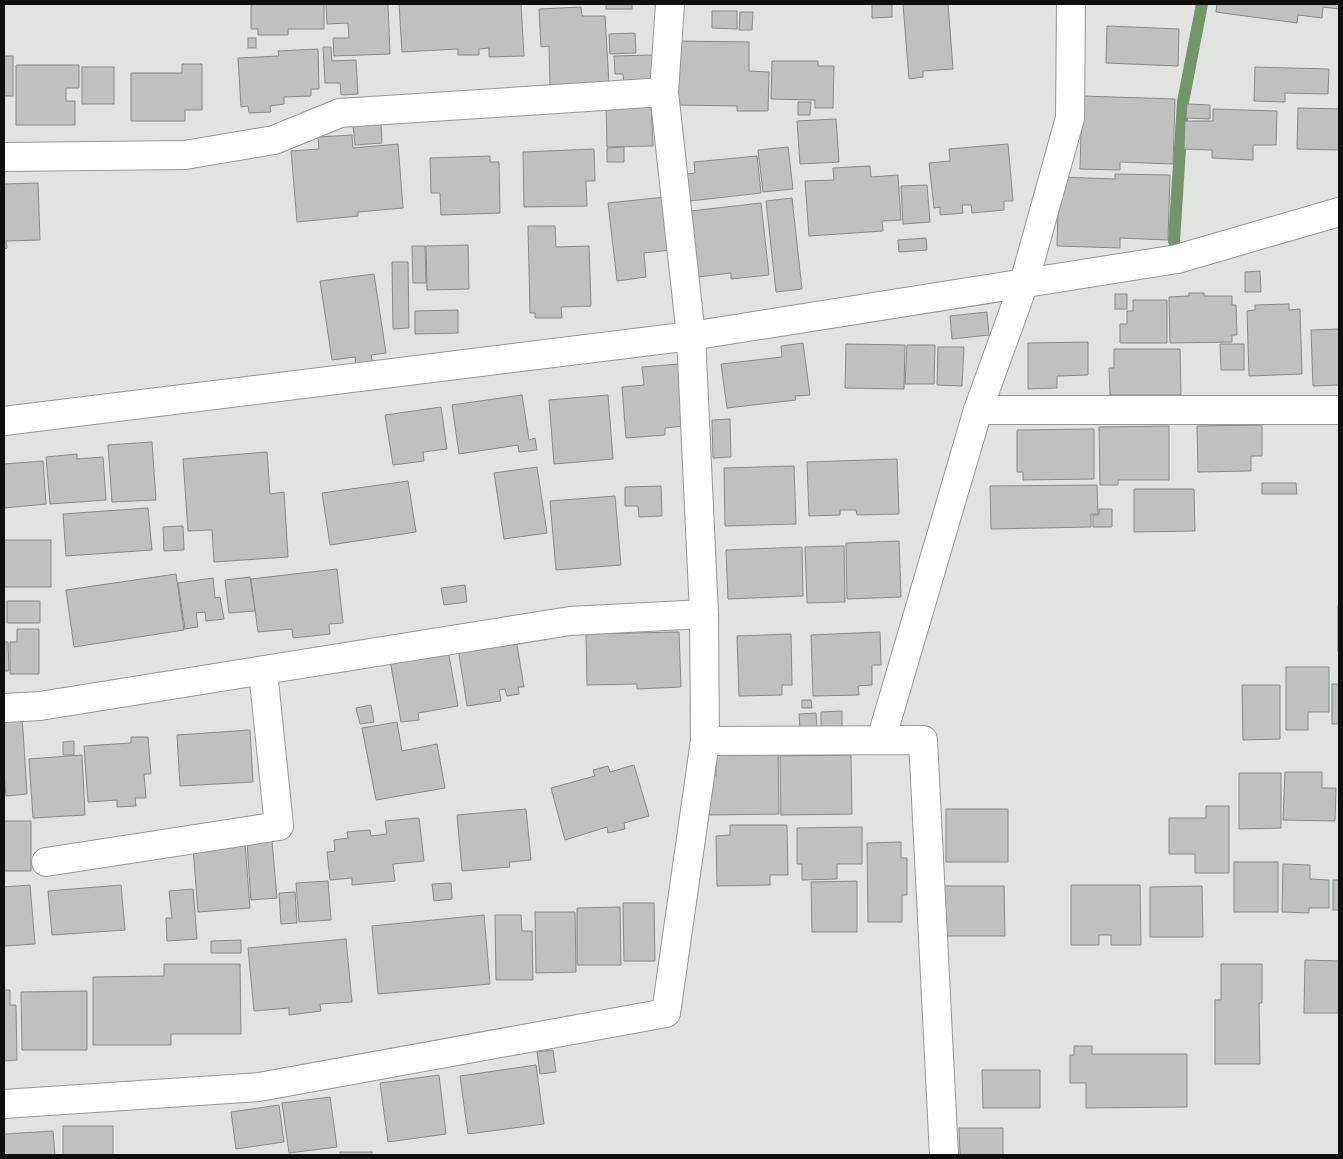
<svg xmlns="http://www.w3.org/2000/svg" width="1343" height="1159" font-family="'Crimson Pro',serif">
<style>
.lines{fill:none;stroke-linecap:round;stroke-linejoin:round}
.stream{stroke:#749469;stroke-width:12}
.building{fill:#bec1bd;stroke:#878a86}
.minor-casing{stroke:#949793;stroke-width:30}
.minor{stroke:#fff;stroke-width:28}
</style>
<rect width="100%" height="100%" fill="#e0e3df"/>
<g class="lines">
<path class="stream" d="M1174 241 1183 102 1202 4"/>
</g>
<g class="building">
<path d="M251 4H324V29H288V35H258V29H251Z"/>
<path d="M326 4H388L390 54 334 56 333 38H349L348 23 327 24Z"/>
<path d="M399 4H521L524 56 489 57V48L479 49V55H458V49L402 52Z"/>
<rect x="606" y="4" width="26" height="5"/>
<path d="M872 4H892V17L872 18Z"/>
<path d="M903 4H948L953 69 923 71V77L909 79Z"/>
<path d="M1217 4H1339V9L1323 7 1322 18 1298 15 1297 23 1216 12Z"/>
<path d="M581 7 582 16H605L609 84 550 87 549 46 541 47 539 9Z"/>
<path d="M712 11H737V29L712 28Z"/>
<path d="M740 12H753L752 30H739Z"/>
<path d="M1107 26 1179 29 1178 66 1106 63Z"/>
<path d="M635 33 636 53 610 54 609 34Z"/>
<rect x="248" y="38" width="8" height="10"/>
<path d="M678 41 749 42V71L769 72 768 111H737V106L677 105Z"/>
<path d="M323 47H331L332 61 356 60 358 94 341 95 340 83H325Z"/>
<path d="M318 49 319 89H311V96L284 97V104L270 106 271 112 249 113 248 106 241 107 238 58 279 56 278 51Z"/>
<path d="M652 55 653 83 624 84 623 74H615L614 56Z"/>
<rect x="4" y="56" width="9" height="40"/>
<path d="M772 61H818V66H834L833 108H815V100L771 99Z"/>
<path d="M182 64H202V110H185V121H131V73H182Z"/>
<path d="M16 65H79V88H66V101H75V125H16Z"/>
<rect x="82" y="67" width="32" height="37"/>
<path d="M1255 67 1329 69 1328 94 1285 93V102L1254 101Z"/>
<path d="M1082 96 1175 99 1173 164 1120 162V170L1080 169Z"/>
<path d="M798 102H811L810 115H798Z"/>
<path d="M606 104H651L653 146 607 147Z"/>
<path d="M1187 104 1210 105V119L1186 118Z"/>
<path d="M1298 108 1339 109V150L1297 149Z"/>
<path d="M1213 109 1277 111 1276 145H1253V160L1212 158V150L1184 149 1185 121H1213Z"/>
<path d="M836 119 839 162 800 164 797 121Z"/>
<path d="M381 123 382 143 355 145 353 125Z"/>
<path d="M352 135 353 148 398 144 403 208 358 212V216L297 222 291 151 319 149 318 137Z"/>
<path d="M1008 144 1013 201H1004V210L972 213 971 205H962L963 213 940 215V207L934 208 929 163 950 161 949 149Z"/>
<path d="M624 147V162H607V148Z"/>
<path d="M788 147 793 189 763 192 758 150Z"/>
<path d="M594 149 595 181H586L587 206 524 207 523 152Z"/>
<path d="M490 156V162H499L500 213 441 215 440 193H431L430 158Z"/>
<path d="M757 156 761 193 690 201 687 174 695 173 694 162Z"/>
<path d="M870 166 871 177 898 175 901 220 882 221 883 231 809 236 805 181 834 180 833 168Z"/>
<path d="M1115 174 1170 175 1168 240 1120 238V248L1057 246 1059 177 1115 179Z"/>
<path d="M38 183 40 240 6 241 7 248 4 249V184Z"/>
<path d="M927 185 930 222 903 224 901 186Z"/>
<path d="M665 197 671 250 644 253 646 277 617 281 608 203Z"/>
<path d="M792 198 802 289 776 292 766 201Z"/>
<path d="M761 203 769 275 731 279V273L698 277 691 211Z"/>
<path d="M528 226H555L556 247 589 246 591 306 561 307 562 318H535V313H530Z"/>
<path d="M926 238 927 250 899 252 898 240Z"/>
<path d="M468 245 469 289 427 290 426 246Z"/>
<path d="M412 246H425L426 283H413Z"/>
<path d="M392 262H408L409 328 393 329Z"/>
<path d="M1260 271 1261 292H1245V272Z"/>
<path d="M374 274 386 353 371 355 373 364 356 367 355 357 332 360 320 281Z"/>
<path d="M1189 293H1204V296H1232V305H1236L1237 335H1232V342L1170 343 1169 297 1189 296Z"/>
<rect x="1115" y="294" width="12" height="15"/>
<path d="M1133 300H1167V343H1120V324H1127V311H1133Z"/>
<path d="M1289 304V310L1300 309 1302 374 1249 376 1247 311 1255 310V305Z"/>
<path d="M458 310V333L415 334V311Z"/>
<path d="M987 312 989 335 952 339 950 316Z"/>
<path d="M1339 329V385L1313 386 1311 330Z"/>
<path d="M1088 342V375L1057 376V388L1028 389V343Z"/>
<path d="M803 343 810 395 795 396 796 400 727 408 721 364 782 357 781 346Z"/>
<path d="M846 344 905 345 904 389 845 388Z"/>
<path d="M1220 344H1244V370H1221Z"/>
<path d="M907 345H935L934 384H905Z"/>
<path d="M938 347H964L962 386 937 385Z"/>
<path d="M1114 349H1180L1181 395H1110L1109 368H1114Z"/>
<path d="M679 364 684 426 665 428V435L626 438 622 387 644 385 642 367Z"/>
<path d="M522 395 529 440 535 438 537 450 519 452 518 445 459 454 452 405Z"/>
<path d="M608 395 613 459 554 464 549 400Z"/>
<path d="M441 407 447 449 423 452 424 461 393 465 385 415Z"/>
<path d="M730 419 731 457 713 458 712 420Z"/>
<path d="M1262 425V456H1251V471L1198 472 1197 426Z"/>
<path d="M1169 426V480H1118V485H1100L1099 427Z"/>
<path d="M1094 429V479L1023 480V472H1017V430Z"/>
<path d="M152 442 156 500 112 502 108 445Z"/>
<path d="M267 452 270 494 284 492 288 557 214 562 212 530 188 531 183 459Z"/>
<path d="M77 454V459L103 457 106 500 50 504 46 457Z"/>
<path d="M897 459 899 514 857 515 856 510H840V515L809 516 807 462Z"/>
<path d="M43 461 46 504 4 508V464Z"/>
<path d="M794 466 796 524 725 526 724 468Z"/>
<path d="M537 467 547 533 504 539 494 473Z"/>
<path d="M408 481 416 532 330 545 322 493Z"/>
<path d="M1262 483H1296L1297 494H1262Z"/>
<path d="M1097 485 1098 514H1091V527L991 529 990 486Z"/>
<path d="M661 486 662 516 639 517 638 506H625V487Z"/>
<path d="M1134 489H1194L1195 531 1134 532Z"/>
<path d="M615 496 621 565 556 570 550 501Z"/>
<path d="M148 508 152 550 66 556 63 514Z"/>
<path d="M1099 509H1112V527H1093V515H1099Z"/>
<path d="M183 526 184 550 164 551 163 527Z"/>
<rect x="4" y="540" width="47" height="47"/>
<path d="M899 541 901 597 847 599 846 543Z"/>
<path d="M844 546 845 602 807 603 805 547Z"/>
<path d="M802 547 803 596 728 599 726 550Z"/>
<path d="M337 569 343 623 329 624 330 634 293 638 292 629 258 632 251 579Z"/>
<path d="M176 574 184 630 74 647 66 590Z"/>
<path d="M250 577 255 611 229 613 225 580Z"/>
<path d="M213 578 215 598 220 597 224 619 206 621 205 612 196 613 198 627 185 629 178 583Z"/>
<path d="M465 585 467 602 444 605 441 588Z"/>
<rect x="7" y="601" width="33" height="22"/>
<rect x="1338" y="606" width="1" height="45"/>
<path d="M17 629H39V674H10V642H17Z"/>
<path d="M679 632 681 687 637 689V684L587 685 586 634Z"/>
<path d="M880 632 881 665H872V685L858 686 859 695 813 696 811 635Z"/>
<path d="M791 634 792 685H782V695L739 696 737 636Z"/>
<path d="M516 639 524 687H518L519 694 507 696 505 689 499 690 501 701 467 706 458 648Z"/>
<path d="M4 642H8L9 671H4Z"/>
<path d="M448 650 458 706 418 713 419 720 401 722 390 660Z"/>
<path d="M1286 667H1329V712H1308V730H1286Z"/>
<rect x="1332" y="684" width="7" height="40"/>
<path d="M1242 685H1280V739L1243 740Z"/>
<path d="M802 700H811L812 708H802Z"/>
<path d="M371 705 374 722 360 724 356 708Z"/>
<path d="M842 711V728L821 729V712Z"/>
<path d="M816 713 817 728 800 729 799 714Z"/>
<path d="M22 715 27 794 6 796 4 775V716Z"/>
<path d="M397 722 402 751 437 744 445 788 376 800 362 728Z"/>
<path d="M250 730 253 782 180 786 177 735Z"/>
<path d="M131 737H148L151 774H144L146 798H135L136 806 117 807V800L88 802 84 746 131 743Z"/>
<path d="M74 741V755H63V742Z"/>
<path d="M716 753H778L779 814 709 815V776H716Z"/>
<path d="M82 755 85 815 33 818 29 759Z"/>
<path d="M851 755 852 814 781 815 780 756Z"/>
<path d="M634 765 649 816 624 823 625 829 608 833 607 827 565 840 551 788 595 776 593 770 608 766 610 772Z"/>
<path d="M1285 772H1322V788H1336L1335 821 1283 820Z"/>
<path d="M1239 773H1281V828L1239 829Z"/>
<path d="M1206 806H1229V873H1195V854H1169V818H1206Z"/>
<path d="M526 809 531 860 509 862 510 867 462 871 457 815Z"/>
<rect x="946" y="809" width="62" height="53"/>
<path d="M419 818 424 861 393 864 395 881 352 885V878L330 880 327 852 335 851 334 840 348 838 347 832 370 830 371 836 387 834 385 821Z"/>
<rect x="4" y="821" width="27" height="50"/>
<path d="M730 825H787L788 875H770V885L717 886 716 836 730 835Z"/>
<path d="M862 827V864H837V879L802 880V864H797V828Z"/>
<path d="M272 841 277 898 251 900 247 843Z"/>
<path d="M901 842V858H907V895H902V922H868L867 843Z"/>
<path d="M245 844 250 908 198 912 193 848Z"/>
<rect x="1234" y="862" width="44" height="50"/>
<path d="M1283 864 1310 865V879L1329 880V908H1309V913L1282 912Z"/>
<rect x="1333" y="880" width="6" height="30"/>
<path d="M328 881 331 920 299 922 296 883Z"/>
<path d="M857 881V932H812L811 882Z"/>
<path d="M451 883 452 899 434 901 432 884Z"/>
<path d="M30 885 35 944 4 946V887Z"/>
<path d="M121 885 125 930 52 935 48 891Z"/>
<path d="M1071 885H1140L1141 945H1111V935H1099V945H1071Z"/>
<path d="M941 886H1004L1005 936H941Z"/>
<path d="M1202 886 1203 937H1150V887Z"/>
<path d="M193 889 197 939 167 941 166 918H172L169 891Z"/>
<path d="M295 892 297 923 281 924 279 893Z"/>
<path d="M623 903H654L655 961H624Z"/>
<path d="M620 907 621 965H577V908Z"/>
<path d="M535 912H575L576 972 536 973Z"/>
<path d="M484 915 490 984 378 994 372 926Z"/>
<path d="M495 915H521L522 931H532L533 980H496Z"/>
<path d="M346 939 352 1002 320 1004 321 1011 289 1015V1008L254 1011 248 948Z"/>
<path d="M241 940V953H211V941Z"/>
<path d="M1305 960 1339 961V1013H1304Z"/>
<path d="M164 964H240L241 1034H171V1045H93V977L164 976Z"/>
<path d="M1221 964H1262V1003H1259L1260 1064H1215V1000H1221Z"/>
<path d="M4 990H10V1005H16L17 1060 4 1061Z"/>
<path d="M87 991V1050H22L21 992Z"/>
<path d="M1074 1046H1092V1054H1187V1107L1086 1108V1083H1070V1055H1074Z"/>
<path d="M553 1050 556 1072 540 1074 537 1052Z"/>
<path d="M536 1065 544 1124 468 1134 460 1076Z"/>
<path d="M982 1070H1040V1108H983Z"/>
<path d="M439 1075 446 1134 388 1142 380 1083Z"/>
<path d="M330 1097 337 1147 289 1153 282 1103Z"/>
<path d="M279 1105 284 1142 236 1149 231 1112Z"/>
<rect x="63" y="1126" width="50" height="29"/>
<path d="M959 1128H1003V1155H960Z"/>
<path d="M53 1131 55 1155H4V1134Z"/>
<rect x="340" y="1152" width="32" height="3"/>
</g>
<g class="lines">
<g class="minor-casing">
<g id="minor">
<path d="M670 4 664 92 691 336 704 614 705 741 923 740 944 1155"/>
<path d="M4 157 185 155 274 140 340 113 664 92"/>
<path d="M978 410H1339"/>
<path d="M4 421 691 336 1177 259 1339 212"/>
<path d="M4 708 40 706 570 621 704 614"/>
<path d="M881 740 978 410 1024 283 1070 118 1071 4"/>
<path d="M46 862 279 826 263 671"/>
<path d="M4 1104 259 1087 666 1013 705 741"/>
</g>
</g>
<use href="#minor" class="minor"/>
</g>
<rect width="1343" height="1159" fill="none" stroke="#0f100e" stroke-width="10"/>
</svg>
